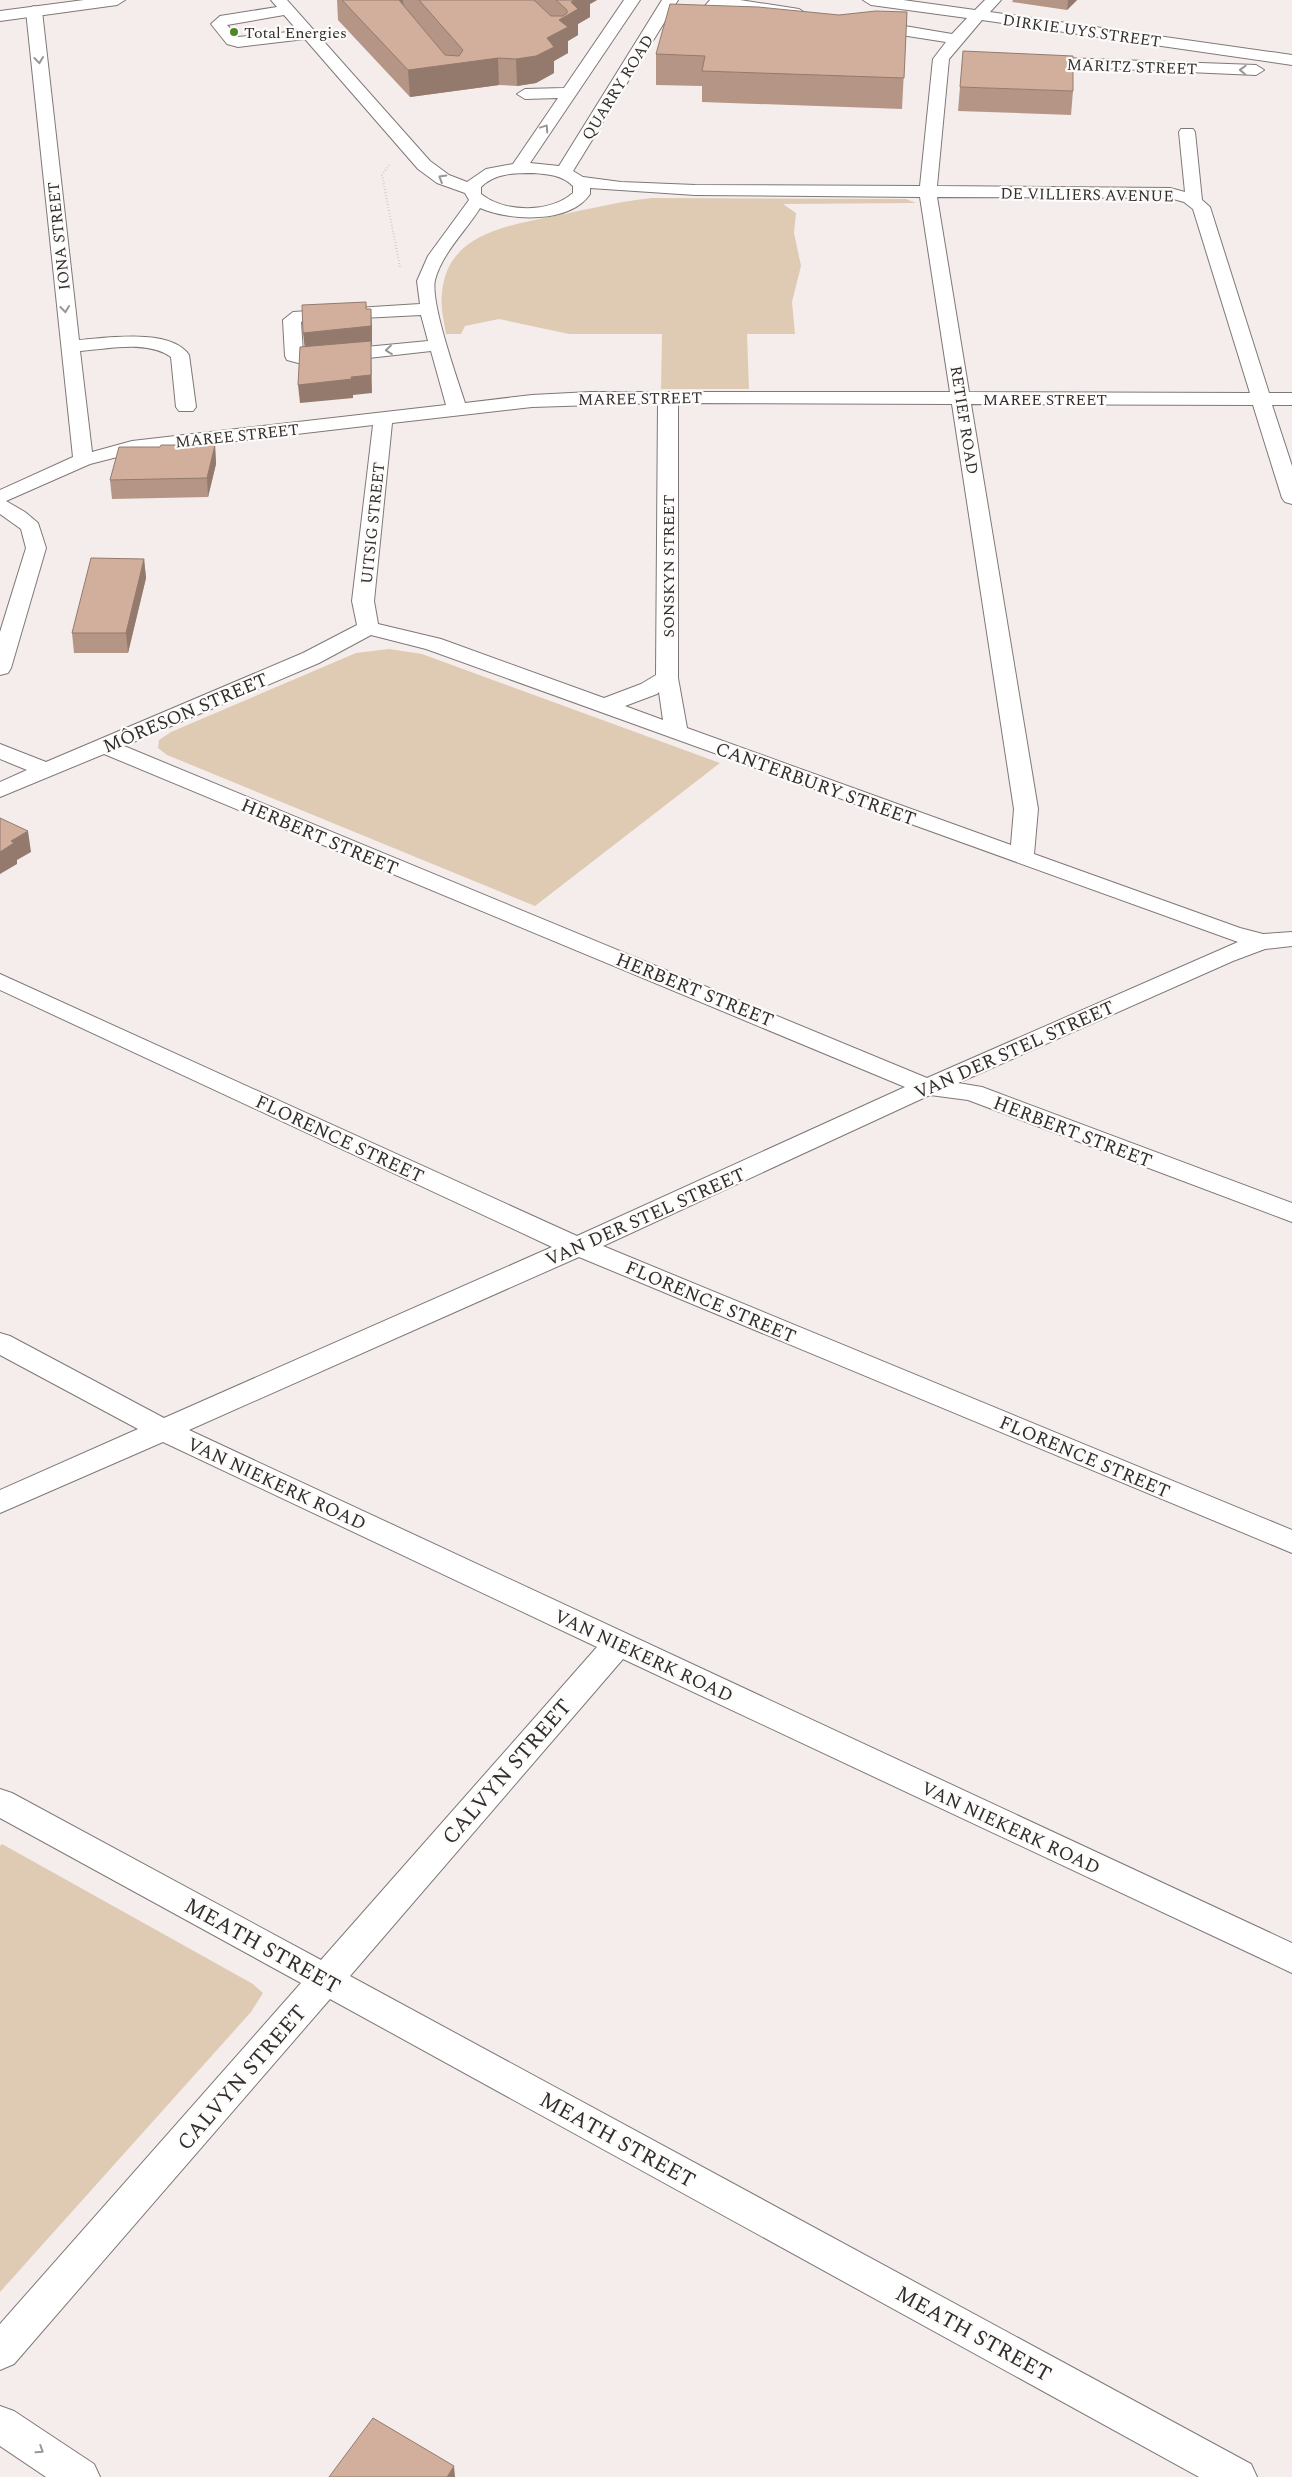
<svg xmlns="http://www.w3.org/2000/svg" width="1292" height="2477" font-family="Spectral,serif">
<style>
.green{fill:#dfcbb4}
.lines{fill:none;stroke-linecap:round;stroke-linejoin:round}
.minor-casing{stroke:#7f7877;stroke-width:2}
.major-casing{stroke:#7f7877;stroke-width:2}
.path{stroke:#b5b0af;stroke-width:2;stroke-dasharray:0.5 2.5;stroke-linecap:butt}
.minor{fill:#fff;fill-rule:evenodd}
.major{fill:#fff;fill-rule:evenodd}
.wall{fill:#b59686}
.shaded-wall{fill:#937a6d}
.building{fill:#d2af9c;stroke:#937a6d}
.oneway{stroke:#989796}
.poi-dot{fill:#4d8927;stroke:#fefbfb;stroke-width:2}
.labels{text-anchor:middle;stroke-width:4.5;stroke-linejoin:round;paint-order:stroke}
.far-street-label{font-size:16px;fill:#312f2e;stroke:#fefbfb}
.far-poi-label{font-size:16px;fill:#312f2e;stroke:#fefbfb;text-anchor:start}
.street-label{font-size:19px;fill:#312f2e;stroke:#fefbfb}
.near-street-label{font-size:22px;fill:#312f2e;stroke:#fefbfb}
</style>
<rect width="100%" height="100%" fill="#f4edec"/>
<g class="green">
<path d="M652 198 906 199 916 203 783 204 796 213 794 233 801 266 792 302 795 334H747L749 389H661L662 334H569L499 319 465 326 461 334H446C444 321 440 307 442 293 447 233 508 226 554 216 586 210 619 201 652 198Z"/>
<path d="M389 649 422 654 720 763 535 906 167 755 158 748 159 740 171 732 356 653Z"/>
<path d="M2 1844 253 1984 263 1993 251 2012 0 2292V1846Z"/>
</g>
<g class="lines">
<g class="minor-casing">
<g id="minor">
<path d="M271 0H287L430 161 449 175 467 182 486 169 513 164 558 98 525 99 517 94 525 89 564 88 624 0H640L530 163 559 166 662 0H678L573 171 583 177 621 182 695 185 920 186 933 59 946 42 869 30 861 25 869 20 952 34 967 18 871 5 863 0H903L975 10 985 0H1001L990 12 1292 55V65L982 20 949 59 937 186 1170 188 1185 192 1179 132 1181 129H1193L1195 132 1202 200 1210 207 1269 393H1292V405H1272L1292 466V504L1285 502 1282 498 1253 405 971 404 1038 809 1034 854 1240 928 1263 934 1292 932V946L1265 949 1233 961 958 1083 982 1087 1292 1203V1222L968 1100 930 1095 603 1246 1292 1530V1553L579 1257 189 1430 1292 1943V1973L623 1659 350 1976 1251 2464 1257 2477H1199L330 1999 14 2364 0 2370V2324L301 1983 0 1818V1789L12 1793 321 1960 597 1647 163 1442 0 1513V1490L138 1429 0 1355V1333L10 1336 164 1418 552 1247 0 990V974L577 1236 905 1087 104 754 0 797V782L27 770 0 759V744L46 762 303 653 357 625 352 601 373 425 133 453 90 464 6 501 25 512 38 523 46 548 11 668 8 673 0 675V632L26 548 21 529 0 514V490L73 457 26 11 29 8 34 6 42 11 79 340C107 338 171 328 189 355L196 407 193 411H179L176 407 171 357C148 340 108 349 80 351L92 452 132 441 446 405 431 351 306 365 287 360 285 356 283 320 293 312 420 304 417 281 428 256 469 200 465 193 437 183 418 169 305 39 238 47 227 44 211 24 220 16 277 7ZM284 15 298 31 238 37 227 25ZM533 173C548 174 562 175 573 186V193C550 213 505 213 481 194V187C495 173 515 173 533 173ZM590 188 695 195 920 197 950 392H590L532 395 465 403C457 378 430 302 435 280 442 253 466 231 480 208 510 221 570 224 590 194ZM937 197 1170 198 1184 202 1193 209 1250 393 969 392ZM421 315 428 341 303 353 301 322 303 321ZM658 403 656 675 641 684 604 698 441 639 378 624 374 601 392 423 532 407ZM678 403 952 404 1014 809 1011 845 687 728 678 678ZM371 635 426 649 1238 942 927 1078 124 746 319 663ZM659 692 663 720 625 706 657 694Z"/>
<path d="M710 0H740L799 9 807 14 799 19 720 7 713 15 733 21 736 24 733 27 728 29 701 21 697 15Z"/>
<path d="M1036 57 1256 65 1264 70 1256 75 1030 65 1028 62Z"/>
<path d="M0 2406 14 2411 94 2464 100 2477H46L0 2446Z"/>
</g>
</g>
<g class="major-casing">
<path id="major" d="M84 0H125L117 5 0 21V11Z"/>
</g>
<path class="path" d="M389 165 382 175 400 267"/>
<use href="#minor" class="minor"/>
<use href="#major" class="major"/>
</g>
<g class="wall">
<path d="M337 0H411V10V0H597L590 4V17L578 24V35L568 41V53L554 61V73L536 83 517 86 499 85 410 97 338 20Z"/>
<path d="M1013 0H1077L1067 10 1012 2Z"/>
<path d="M907 12 902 109 702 102V86L656 85V54L839 15Z"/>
<path d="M960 87 1073 91 1071 115 958 111Z"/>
<path d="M215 445 216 464 208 497 112 499 110 480 160 447Z"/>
<path d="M144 559 146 578 128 653H74L72 633Z"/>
</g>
<g class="shaded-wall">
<path d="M395 0H403L404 13Z"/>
<path d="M574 0H597L590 4V17L578 24V35L568 41V53L554 61V73L536 83 517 86 516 59 547 38 559 20 571 13V2Z"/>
<path d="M1068 0H1077L1067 10Z"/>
<path d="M498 58 499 85 410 97 408 70Z"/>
<path d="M366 302 367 320 371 309 372 327V345H371L372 393 353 395V398L300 403 298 385 305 351 303 333Z"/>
<path d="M215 445 216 464 208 497 207 478Z"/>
<path d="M144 559 146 578 128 653 126 633Z"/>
<path d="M28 831 31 852 17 860V864L0 874V852L11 841Z"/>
<path d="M454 2466 455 2477H447Z"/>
</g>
<g class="building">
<path d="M342 0H399L445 55 459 56 463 50 419 0H534L551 16H563L567 13V10L556 0H574L571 2 578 9 559 20 568 27 547 38 554 47 536 56 516 59 498 58 408 70Z"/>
<path d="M670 4 758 7 839 15 876 11 907 12 904 78 702 71 705 56 656 54Z"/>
<path d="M963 51 1073 56V91L960 87Z"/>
<path d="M366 302V309H371V326L303 333 302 305Z"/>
<path d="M371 341V375L351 377 352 379 298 385 300 347Z"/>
<path d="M161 445H215L207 478 110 480 119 447H160Z"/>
<path d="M91 558 144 559 126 633H72Z"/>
<path d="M0 818 28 831 11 841 14 843 0 852Z"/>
<path d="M373 2418 454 2466 447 2477H329Z"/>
</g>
<defs><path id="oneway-chevron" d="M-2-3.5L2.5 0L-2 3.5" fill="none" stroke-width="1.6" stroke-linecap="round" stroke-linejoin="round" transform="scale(1.25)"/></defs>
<g class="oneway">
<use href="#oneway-chevron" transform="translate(39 60) rotate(84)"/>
<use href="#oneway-chevron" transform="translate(1243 70) rotate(-178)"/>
<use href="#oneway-chevron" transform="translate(545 128) rotate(-56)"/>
<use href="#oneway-chevron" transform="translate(442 178) rotate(-149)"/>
<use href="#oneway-chevron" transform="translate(65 309) rotate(84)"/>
<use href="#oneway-chevron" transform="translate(389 350) rotate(174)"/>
<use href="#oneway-chevron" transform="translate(40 2450) rotate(33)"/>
</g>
<circle class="poi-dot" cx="234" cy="32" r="5"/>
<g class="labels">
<g class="far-street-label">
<text transform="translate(1082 30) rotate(8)" y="6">DIRKIE UYS STREET</text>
<text transform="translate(1132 66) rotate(2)" y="6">MARITZ STREET</text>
<text transform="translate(617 87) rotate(-58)" y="6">QUARRY ROAD</text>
<text transform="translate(1087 194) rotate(1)" y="6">DE VILLIERS AVENUE</text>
<text transform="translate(58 236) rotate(-96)" y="6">IONA STREET</text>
<text transform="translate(640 398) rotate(-1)" y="6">MAREE STREET</text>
<text x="1045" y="405">MAREE STREET</text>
<text transform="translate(965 420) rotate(81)" y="6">RETIEF ROAD</text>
<text transform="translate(237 435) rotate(-6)" y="6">MAREE STREET</text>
<text transform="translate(372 523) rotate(-84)" y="6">UITSIG STREET</text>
<text transform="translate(668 566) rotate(-90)" y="6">SONSKYN STREET</text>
</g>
<g class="far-poi-label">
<text x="244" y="38">Total Energies</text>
</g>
<g class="street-label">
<text transform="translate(185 712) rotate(-23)" y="7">MÔRESON STREET</text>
<text transform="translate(816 783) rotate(20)" y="7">CANTERBURY STREET</text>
<text transform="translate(320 836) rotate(23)" y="7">HERBERT STREET</text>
<text transform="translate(695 989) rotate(22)" y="7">HERBERT STREET</text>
<text transform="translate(1014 1049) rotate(-24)" y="7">VAN DER STEL STREET</text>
<text transform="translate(1073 1131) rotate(21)" y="7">HERBERT STREET</text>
<text transform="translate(340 1138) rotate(25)" y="7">FLORENCE STREET</text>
<text transform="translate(645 1216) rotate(-24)" y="7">VAN DER STEL STREET</text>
<text transform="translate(711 1301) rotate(23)" y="7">FLORENCE STREET</text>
<text transform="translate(1085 1456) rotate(23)" y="7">FLORENCE STREET</text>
<text transform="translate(277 1483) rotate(25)" y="7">VAN NIEKERK ROAD</text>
<text transform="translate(644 1655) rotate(25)" y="7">VAN NIEKERK ROAD</text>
<text transform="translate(1011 1827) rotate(25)" y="7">VAN NIEKERK ROAD</text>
</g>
<g class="near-street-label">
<text transform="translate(506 1771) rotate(-49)" y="8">CALVYN STREET</text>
<text transform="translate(263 1945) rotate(29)" y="8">MEATH STREET</text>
<text transform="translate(241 2077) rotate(-49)" y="8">CALVYN STREET</text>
<text transform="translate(618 2139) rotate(29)" y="8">MEATH STREET</text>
<text transform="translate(974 2333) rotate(29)" y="8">MEATH STREET</text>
</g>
</g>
</svg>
